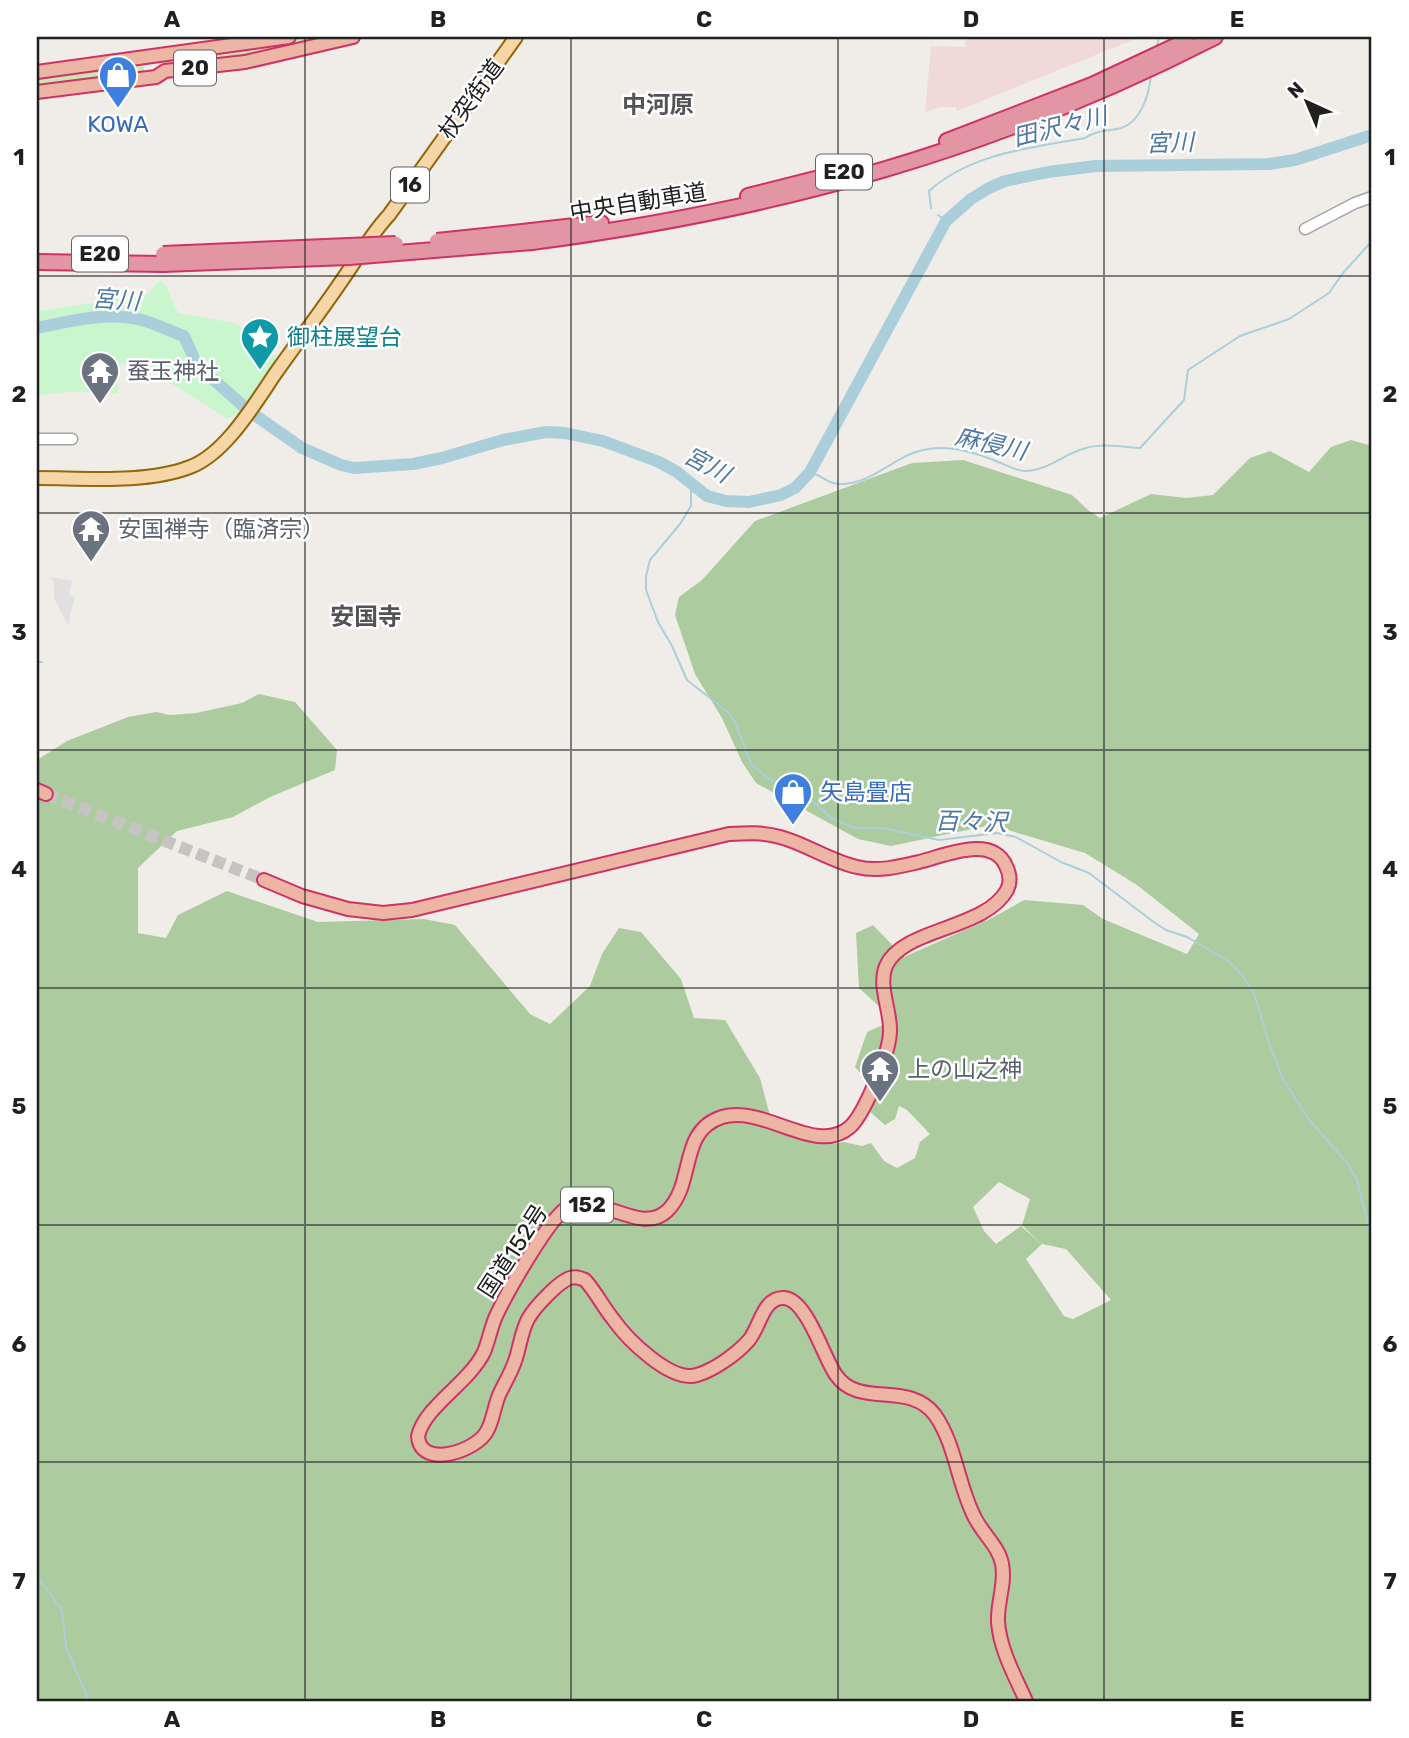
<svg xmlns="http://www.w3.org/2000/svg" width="1409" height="1738" font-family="Rubik,'Noto Sans JP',sans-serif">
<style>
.commercial{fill:#efdad8}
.grass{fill:#cae6b2}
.forest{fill:#accc9f;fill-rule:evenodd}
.park{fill:#c9f6cd}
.parking{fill:#e0e0e0}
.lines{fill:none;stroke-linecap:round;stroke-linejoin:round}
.stream{stroke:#abcfda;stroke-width:2}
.river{stroke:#abcfda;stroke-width:12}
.trunk-tunnel{stroke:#c6c4c0;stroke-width:12;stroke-dasharray:12 6;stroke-linecap:butt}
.tertiary-casing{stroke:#a4a4a4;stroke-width:13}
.primary-casing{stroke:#92680b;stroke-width:16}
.trunk-casing{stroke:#cf3366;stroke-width:16}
.motorway-casing{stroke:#cf3366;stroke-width:18}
.tertiary{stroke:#fff;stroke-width:10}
.primary{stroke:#f6d5a7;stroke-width:12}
.trunk{stroke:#ecb5a4;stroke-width:12}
.motorway{stroke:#e295a2;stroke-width:14}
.motorway-bridge-casing{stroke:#cf3366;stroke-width:18;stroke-linecap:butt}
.motorway-bridge{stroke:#e295a2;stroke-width:14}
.grid{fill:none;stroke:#202020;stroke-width:2;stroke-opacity:0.55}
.labels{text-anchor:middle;stroke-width:5;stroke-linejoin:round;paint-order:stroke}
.shield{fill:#fff;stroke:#636363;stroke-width:2}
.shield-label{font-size:21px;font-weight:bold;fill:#202020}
.street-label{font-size:23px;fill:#202020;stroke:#fff}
.shop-label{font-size:23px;fill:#366cbe;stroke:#fff}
.culture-label{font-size:23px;fill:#0d838f;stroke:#fff;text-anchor:start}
.worship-label{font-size:23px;fill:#5b616d;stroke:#fff;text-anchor:start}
.neighbourhood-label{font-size:24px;font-weight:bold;fill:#535353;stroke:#fff}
.water-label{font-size:24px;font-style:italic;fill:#4f78a2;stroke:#fff}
.neatline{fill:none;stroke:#202020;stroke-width:2.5}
.grid-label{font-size:23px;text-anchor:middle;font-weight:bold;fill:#202020}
</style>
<rect width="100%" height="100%" fill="#f0ede8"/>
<path class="commercial" d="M966 37H1140L957 111 956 107H941L925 112 931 46 965 47Z"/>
<g class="grass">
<path d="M328 38 266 54 163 65 162 55 280 40Z"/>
<path d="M143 64 145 75 37 88V75L111 69Z"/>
</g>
<path class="forest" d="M1351 440 1372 446V1701H37V760L67 741 128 717 156 712 170 715 196 713 242 703 259 694 295 702 337 750 335 770 270 797 233 817 177 831 138 868V933L166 938 178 915 227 891 318 922 424 919 455 925 530 1014 550 1024 590 986 602 954 619 928 641 932 681 979 694 1018 725 1020 760 1078 774 1131 796 1134 829 1144 844 1142 862 1146 871 1143 884 1161 897 1168 915 1158 920 1142 930 1134 907 1110 899 1106 895 1119 885 1125 868 1110 877 1092 855 1067 867 1032 894 1020 859 988 856 933 873 925 904 957 992 918 1024 900 1083 905 1103 919 1187 954 1199 934 1137 885 1085 853 991 825 891 846 858 839 756 783 742 762 722 718 695 674 675 615 679 597 702 580 755 521 912 463 963 460 1072 495 1088 510 1100 518 1151 494 1186 498 1213 495 1250 458 1270 451 1309 472 1331 447ZM999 1182 1030 1199 1022 1225 1040 1243 1021 1226 996 1244 984 1231 973 1207ZM1042 1244 1066 1249 1111 1300 1073 1319 1064 1316 1026 1259Z"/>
<path class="park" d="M159 281 166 285 178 313 235 323 278 358 239 413 228 419 153 372 121 363 117 393 66 392 39 396 37 374V311L147 295Z"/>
<path class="parking" d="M51 577 72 581 69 595 75 596 68 625 54 598V581L51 579Z"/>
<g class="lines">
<g class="stream">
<path d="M1157 46 1159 37"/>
<path d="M931 208 929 191C971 153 1031 148 1085 138 1095 131 1106 131 1117 129 1140 125 1149 96 1151 75"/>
<path d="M938 215 946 221"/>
<path d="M810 472C821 475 828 484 839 484 872 485 894 456 923 450 947 444 974 452 996 461 1007 465 1015 471 1026 471 1049 470 1065 453 1086 448 1103 443 1123 447 1140 448L1184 400 1188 370 1240 336 1289 319 1329 293 1343 273 1372 241"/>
<path d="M691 483V506L680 524 650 560 646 576V590L658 622 672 646 687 680 729 713 736 724 751 764 766 777 816 804 831 818 855 828H882L939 840 997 833 1016 837 1061 862 1089 873 1155 923 1166 930 1187 937 1230 962 1243 976 1255 996 1269 1043 1283 1079 1310 1121 1348 1164 1357 1180 1372 1240"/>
<path d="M37 662H42"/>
<path d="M37 1576 62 1610 66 1647 89 1701"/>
</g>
<path class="river" d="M37 328C70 321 108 311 142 320 156 324 170 331 184 336L197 365 249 411 302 448 341 465 354 468 413 464 442 458 503 440 546 432 565 433 603 441 659 462 677 472 707 496 726 501 749 502 781 495 795 488 810 472 946 221 971 199 989 188 1005 181 1048 172 1096 166 1269 164 1295 160 1372 135"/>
<path class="trunk-tunnel" d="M46 794 264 880"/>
<g class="tertiary-casing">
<g id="tertiary">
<path d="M1305 229 1355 203 1372 197"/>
<path d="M37 439H72"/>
</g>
</g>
<g class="primary-casing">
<path id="primary" d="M37 478C84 478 146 484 190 467 225 454 254 405 275 374 299 340 325 306 349 270 362 251 373 232 389 215L516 37"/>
</g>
<g class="trunk-casing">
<g id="trunk">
<path d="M37 72 289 37"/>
<path d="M37 92 156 77 165 71 245 62 353 37"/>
<path d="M37 790 46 794"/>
<path d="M264 880 302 896 348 909 383 913 412 910 729 834C747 833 763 832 780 837 806 844 830 861 857 867 878 872 898 867 919 862 944 856 992 834 1006 866 1010 874 1011 882 1007 890 985 930 902 928 886 966 878 985 890 1009 890 1029 891 1050 865 1113 850 1127 816 1157 764 1104 722 1117 678 1131 696 1183 667 1211 641 1235 604 1195 570 1206 551 1213 506 1295 496 1316 491 1327 489 1340 484 1352 469 1383 425 1406 418 1436 420 1470 477 1451 487 1431 493 1421 494 1407 499 1395 504 1384 511 1373 515 1361 520 1347 521 1332 528 1319 534 1308 558 1282 570 1278 576 1276 580 1278 585 1280 596 1292 603 1307 613 1319 627 1339 671 1383 697 1375 714 1370 737 1354 749 1340 760 1327 763 1297 784 1298 807 1299 824 1359 836 1375 859 1409 909 1380 935 1415 956 1445 958 1486 975 1518 983 1534 999 1547 1002 1564 1006 1583 997 1602 998 1622 1000 1650 1015 1676 1026 1701"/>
</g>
</g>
<g class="motorway-casing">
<g id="motorway">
<path d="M947 141 1092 85 1186 41"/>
<path d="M748 196 847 171"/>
<path d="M531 231 601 223"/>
<path d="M532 242C778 210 994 150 1215 37"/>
<path d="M37 262 163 264"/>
</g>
</g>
<use href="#tertiary" class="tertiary"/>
<use href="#primary" class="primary"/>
<use href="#trunk" class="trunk"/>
<use href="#motorway" class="motorway"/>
<g class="motorway-bridge-casing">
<g id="motorway-bridge">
<path d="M437 241 531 231"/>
<path d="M163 254 396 244"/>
<path d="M163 264 349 257 532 242"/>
</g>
</g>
<use href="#motorway-bridge" class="motorway-bridge"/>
</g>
<path class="grid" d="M305 37V1701M571 37V1701M838 37V1701M1104 37V1701M37 276H1372M37 513H1372M37 750H1372M37 988H1372M37 1225H1372M37 1462H1372"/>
<defs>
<g id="shop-pin" transform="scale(2.0125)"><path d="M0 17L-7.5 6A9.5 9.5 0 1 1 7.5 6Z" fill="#3f7fe0" stroke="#fff"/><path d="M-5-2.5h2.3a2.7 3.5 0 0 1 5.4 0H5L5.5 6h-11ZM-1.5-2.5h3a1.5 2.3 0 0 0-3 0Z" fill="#fff"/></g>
<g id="sight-pin" transform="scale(2.0125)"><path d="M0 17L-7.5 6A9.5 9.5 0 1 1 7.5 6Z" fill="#0f9aa8" stroke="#fff"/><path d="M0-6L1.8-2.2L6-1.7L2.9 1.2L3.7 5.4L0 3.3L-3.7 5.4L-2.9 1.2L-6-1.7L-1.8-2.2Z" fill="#fff"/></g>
<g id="temple-pin" transform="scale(2.0125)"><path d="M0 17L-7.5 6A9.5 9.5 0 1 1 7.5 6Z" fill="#6b7280" stroke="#fff"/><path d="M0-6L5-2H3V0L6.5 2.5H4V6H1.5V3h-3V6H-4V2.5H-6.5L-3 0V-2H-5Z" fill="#fff"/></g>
</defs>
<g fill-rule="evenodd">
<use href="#shop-pin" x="118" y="75"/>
<use href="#sight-pin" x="260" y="337"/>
<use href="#temple-pin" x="100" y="371"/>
<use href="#temple-pin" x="91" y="529"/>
<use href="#shop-pin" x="793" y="792"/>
<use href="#temple-pin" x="880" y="1069"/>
</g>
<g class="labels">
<g class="shield">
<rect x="174" y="50.5" width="42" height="35" rx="5"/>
<rect x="816" y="154.5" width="56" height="35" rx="5"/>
<rect x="391" y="167.5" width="38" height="35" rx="5"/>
<rect x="72" y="236.5" width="56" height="35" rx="5"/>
<rect x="561" y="1187.5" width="52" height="35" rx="5"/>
</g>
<g class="shield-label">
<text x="195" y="75">20</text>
<text x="844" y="179">E20</text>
<text x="410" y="192">16</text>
<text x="100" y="261">E20</text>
<text x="587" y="1212">152</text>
</g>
<g class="street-label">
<text transform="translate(471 99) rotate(-54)" y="8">杖突街道</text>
<text transform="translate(638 202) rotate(-9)" y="8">中央自動車道</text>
<text transform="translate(513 1251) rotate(-57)" y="8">国道152号</text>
</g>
<g class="shop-label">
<text x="118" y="132">KOWA</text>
<text x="820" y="800" text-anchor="start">矢島畳店</text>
</g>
<g class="culture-label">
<text x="287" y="345">御柱展望台</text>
</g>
<g class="worship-label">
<text x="127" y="379">蚕玉神社</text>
<text x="118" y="537">安国禅寺（臨済宗）</text>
<text x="907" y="1077">上の山之神</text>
</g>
<g class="neighbourhood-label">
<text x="658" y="113">中河原</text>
<text x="366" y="625">安国寺</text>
</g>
<g class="water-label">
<text transform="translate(1060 127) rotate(-14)" y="8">田沢々川</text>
<text transform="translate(1170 143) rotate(-2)" y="8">宮川</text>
<text transform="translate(116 300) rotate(4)" y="8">宮川</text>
<text transform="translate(991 444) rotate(13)" y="8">麻侵川</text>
<text transform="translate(707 465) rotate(28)" y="8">宮川</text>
<text transform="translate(971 822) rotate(1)" y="8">百々沢</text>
</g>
</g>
<rect width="1409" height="1738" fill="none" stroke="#ffffff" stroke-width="77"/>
<g transform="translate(1307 102) rotate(316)" stroke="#ffffff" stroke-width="5" paint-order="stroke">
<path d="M0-5L12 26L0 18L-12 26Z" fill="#202020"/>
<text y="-10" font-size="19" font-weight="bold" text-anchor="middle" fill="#202020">N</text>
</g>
<rect x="38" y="38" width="1332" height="1662" class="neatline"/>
<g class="grid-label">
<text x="172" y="27">A</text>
<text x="438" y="27">B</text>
<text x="704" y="27">C</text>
<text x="971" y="27">D</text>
<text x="1237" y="27">E</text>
<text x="19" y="165">1</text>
<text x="1390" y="165">1</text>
<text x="19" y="402">2</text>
<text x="1390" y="402">2</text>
<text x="19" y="640">3</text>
<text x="1390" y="640">3</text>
<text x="19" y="877">4</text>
<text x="1390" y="877">4</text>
<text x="19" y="1114">5</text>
<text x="1390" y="1114">5</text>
<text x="19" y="1352">6</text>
<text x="1390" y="1352">6</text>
<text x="19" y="1589">7</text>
<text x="1390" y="1589">7</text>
<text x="172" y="1727">A</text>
<text x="438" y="1727">B</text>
<text x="704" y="1727">C</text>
<text x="971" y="1727">D</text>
<text x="1237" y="1727">E</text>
</g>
</svg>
